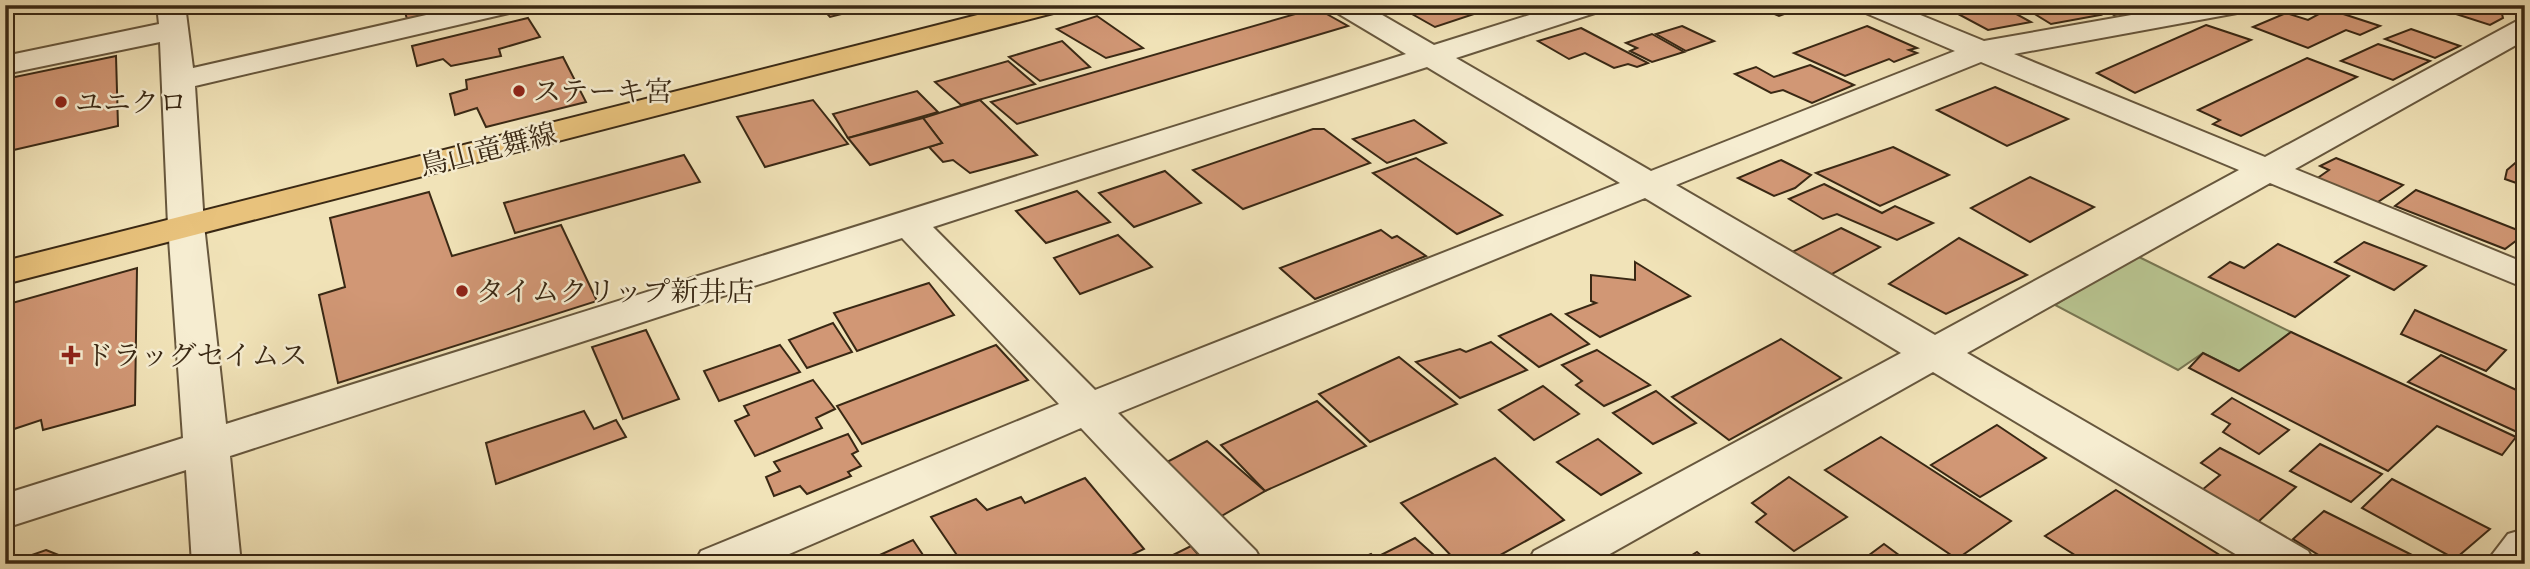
<svg xmlns="http://www.w3.org/2000/svg" width="2530" height="569" font-family="'EB Garamond','Noto Serif JP',serif">
<style>
.green{fill:#b8c490;stroke:#787652;stroke-width:2}
.building{fill:#d19775;stroke:#392814;stroke-width:2}
.lines{fill:none;stroke-linecap:round;stroke-linejoin:round}
.minor-casing{stroke:#67573d;stroke-width:4}
.major-casing{stroke:#392814;stroke-width:4}
.minor{fill:#f6edd1;fill-rule:evenodd}
.major{fill:#e8c27c;fill-rule:evenodd}
.poi-dot{fill:#8f2418;stroke:#f6edd1;stroke-width:2.5}
.labels{text-anchor:middle;stroke-width:5;stroke-linejoin:round;paint-order:stroke}
.poi-label{font-size:28px;fill:#392814;stroke:#f6edd1;text-anchor:start}
.street-label{font-size:28px;fill:#392814;stroke:#f6edd1}
</style>
<rect width="100%" height="100%" fill="#f1e3b8"/>
<filter id="stains"><feTurbulence type="fractalNoise" baseFrequency=".00286" numOctaves="4"/><feColorMatrix values="0 0 0 0 .2 0 0 0 0 .09 0 0 0 0 .02 0 0 0 .5 -.17"/></filter>
<radialGradient id="worn" r=".72"><stop offset=".6" stop-color="#630" stop-opacity="0"/><stop offset="1" stop-color="#630" stop-opacity=".3"/></radialGradient>
<path class="green" d="M2137 256 2291 332 2239 371 2203 353 2178 370 2055 305Z"/>
<g class="building">
<path d="M403 5H469L407 19Z"/>
<path d="M819 5H878L830 17Z"/>
<path d="M1396 5H1458L1474 14 1435 27Z"/>
<path d="M1753 5H1809L1779 16Z"/>
<path d="M1959 5H2000L2031 22 1988 30 1945 7Z"/>
<path d="M2020 5H2081L2100 15 2051 24Z"/>
<path d="M2084 5H2168L2114 15 2099 7 2091 9Z"/>
<path d="M2428 5H2474L2502 14 2503 18 2490 25Z"/>
<path d="M1316 8 1348 26 1017 124 991 102Z"/>
<path d="M2328 9 2380 26 2360 35 2346 30 2308 48 2253 27 2286 13 2308 20Z"/>
<path d="M1097 16 1143 48 1106 58 1057 29Z"/>
<path d="M528 18 540 37 499 49 501 56 451 66 443 59 417 66 412 46Z"/>
<path d="M2206 25 2251 40 2135 93 2097 73Z"/>
<path d="M1682 26 1714 41 1686 51 1656 34Z"/>
<path d="M1867 26 1917 48 1909 50 1917 53 1894 62 1889 59 1845 76 1794 53Z"/>
<path d="M1581 28 1648 63 1637 67 1628 64 1614 68 1585 53 1569 59 1538 41Z"/>
<path d="M2411 29 2460 46 2435 58 2385 39Z"/>
<path d="M1652 34 1684 52 1652 62 1630 51 1637 48 1626 43Z"/>
<path d="M1062 41 1090 67 1040 81 1009 57Z"/>
<path d="M2378 44 2430 61 2393 80 2341 61Z"/>
<path d="M116 56 118 126 5 152V79Z"/>
<path d="M563 57 586 102 486 127 477 108 455 115 450 94 467 89 466 80Z"/>
<path d="M2307 58 2357 77 2241 136 2213 124 2220 120 2198 110Z"/>
<path d="M1008 61 1035 84 961 105 935 82Z"/>
<path d="M1810 65 1854 85 1812 103 1783 90 1771 93 1735 74 1756 67 1774 77Z"/>
<path d="M1995 87 2068 119 2007 146 1937 110Z"/>
<path d="M917 91 938 112 848 138 833 114Z"/>
<path d="M813 100 848 144 765 167 737 117Z"/>
<path d="M980 100 1037 155 970 173 953 160 943 162 929 147 942 143 923 118Z"/>
<path d="M923 118 942 143 870 165 848 138Z"/>
<path d="M1414 120 1446 143 1387 163 1353 139Z"/>
<path d="M1313 129H1324L1370 163 1243 209 1193 170Z"/>
<path d="M1893 147 1949 175 1880 206 1816 173Z"/>
<path d="M684 155 700 182 515 233 504 203Z"/>
<path d="M1416 158 1502 215 1457 234 1373 173Z"/>
<path d="M2336 158 2403 185 2372 206 2312 182 2329 170 2320 166Z"/>
<path d="M2521 158 2525 159V186L2505 179 2507 170Z"/>
<path d="M1781 160 1811 175 1795 188 1774 196 1738 178Z"/>
<path d="M1165 171 1201 203 1134 227 1099 193Z"/>
<path d="M2030 177 2094 207 2030 242 1971 208Z"/>
<path d="M1824 184 1882 213 1895 206 1933 223 1897 240 1837 214 1823 219 1789 199Z"/>
<path d="M2416 190 2525 233V234L2505 249 2395 206Z"/>
<path d="M1077 191 1110 222 1046 243 1016 211Z"/>
<path d="M429 192 452 256 561 225 597 301 338 383 319 295 345 287 330 218Z"/>
<path d="M1841 228 1880 247 1830 275 1792 252Z"/>
<path d="M1381 230 1392 238 1397 236 1426 256 1315 299 1280 268Z"/>
<path d="M1118 235 1152 267 1080 294 1054 258Z"/>
<path d="M1959 238 2027 275 1946 314 1889 284Z"/>
<path d="M2364 242 2426 266 2394 290 2335 262Z"/>
<path d="M2278 244 2349 276 2295 317 2209 277 2230 262 2244 268Z"/>
<path d="M1635 262 1690 296 1600 337 1566 314 1596 303 1591 301V275L1635 280Z"/>
<path d="M137 268 135 405 43 430 41 420 5 432V305Z"/>
<path d="M929 283 954 315 857 351 834 313Z"/>
<path d="M2415 310 2506 350 2486 371 2401 334Z"/>
<path d="M1551 314 1589 344 1539 367 1499 336Z"/>
<path d="M833 323 852 352 807 368 789 340Z"/>
<path d="M646 330 679 399 623 419 592 347Z"/>
<path d="M2291 332 2516 437 2502 455 2437 426 2388 471 2189 368 2203 353 2239 371Z"/>
<path d="M1781 339 1841 378 1729 440 1672 397Z"/>
<path d="M1491 342 1527 370 1460 398 1416 362 1460 349 1466 352Z"/>
<path d="M780 345 800 372 719 401 704 371Z"/>
<path d="M996 345 1028 380 862 444 837 406Z"/>
<path d="M1597 350 1650 385 1604 406 1576 385 1582 381 1562 365Z"/>
<path d="M2441 355 2525 394V424L2517 432 2408 382Z"/>
<path d="M1399 357 1457 404 1370 442 1319 394Z"/>
<path d="M813 380 835 409 816 418 822 428 755 456 735 421 749 415 744 406Z"/>
<path d="M1543 386 1579 414 1534 440 1499 410Z"/>
<path d="M1656 391 1696 423 1653 444 1613 413Z"/>
<path d="M2232 398 2289 430 2259 454 2223 432 2230 424 2212 414Z"/>
<path d="M1317 401 1366 446 1265 491 1221 445Z"/>
<path d="M584 411 594 429 616 420 626 437 496 484 486 443Z"/>
<path d="M1997 425 2046 458 1980 497 1931 465Z"/>
<path d="M848 434 858 451 852 454 861 466 848 472 851 476 807 494 800 486 774 496 766 477 780 471 774 462Z"/>
<path d="M1881 437 2011 521 1957 559 1825 470Z"/>
<path d="M1598 439 1641 473 1601 495 1557 462Z"/>
<path d="M1207 441 1265 491 1218 518 1165 463Z"/>
<path d="M2320 444 2382 474 2351 502 2290 471Z"/>
<path d="M2220 448 2296 487 2258 522 2202 490 2220 475 2201 463Z"/>
<path d="M1495 458 1564 520 1484 564H1459L1401 503Z"/>
<path d="M1789 477 1847 517 1794 551 1756 522 1766 514 1752 503Z"/>
<path d="M1085 478 1144 549 1113 564H1079L1076 560 1068 564H963L931 517 976 499 987 510 1021 497 1025 503Z"/>
<path d="M2392 479 2490 529 2455 559 2362 508Z"/>
<path d="M2116 490 2234 564H2089L2045 536Z"/>
<path d="M2324 511 2430 564H2389L2382 560 2378 564H2333L2293 539Z"/>
<path d="M1415 538 1444 564H1348L1371 554 1375 558Z"/>
<path d="M913 540 929 564 862 563Z"/>
<path d="M1884 544 1911 564H1857Z"/>
<path d="M1191 546 1206 564H1155Z"/>
<path d="M46 550 81 564H6Z"/>
<path d="M1697 552 1711 564H1678Z"/>
</g>
<g class="lines">
<g class="minor-casing">
<g id="minor">
<path d="M157 5H185L193 68 470 5H523L519 11 509 13 195 86 204 225 226 424 1406 54 1334 11 1330 5H1365L1434 45 1561 5H1605L1601 11 1456 58 1651 171 1955 51 1861 11 1857 5H1896L1984 41 2188 5H2251L2247 11 2237 13 2014 54 2265 157 2515 22 2525 19V40L2295 169 2525 263V288L2270 183 1967 353 2308 551 2315 564H2252L1933 372 1592 564H1527L1534 551 1901 353 1645 198 1118 413 1256 551 1263 564H1209L1081 428 766 564H694L701 551 1059 404 902 238 230 456 241 564H192L186 470 5 528V494L183 438 168 225 160 42 5 74V56L159 24ZM1981 62 2239 170 1935 335 1676 185ZM1427 67 1620 183 1095 390 933 227Z"/>
<path d="M2525 529V564H2485L2508 534Z"/>
</g>
</g>
<g class="major-casing">
<path id="major" d="M1017 5H1065L1061 11 5 284V261Z"/>
</g>
<use href="#minor" class="minor"/>
<use href="#major" class="major"/>
</g>
<g class="poi-dot">
<circle cx="519" cy="91" r="7"/>
<circle cx="61" cy="102" r="7"/>
<circle cx="462" cy="291" r="7"/>
<path d="M67.5 344.5h7v7h7v7h-7v7h-7v-7h-7v-7h7z"/>
</g>
<g class="labels">
<g class="poi-label">
<text x="533" y="101">ステーキ宮</text>
<text x="75" y="112">ユニクロ</text>
<text x="476" y="301">タイムクリップ新井店</text>
<text x="85" y="365">ドラッグセイムス</text>
</g>
<g class="street-label">
<text transform="translate(488 149) rotate(-14)" y="10">鳥山竜舞線</text>
</g>
</g>
<rect width="2530" height="569" fill="none" stroke="#f1e3b8" stroke-width="28"/>
<rect x="7" y="7" width="2516" height="555" fill="none" stroke="#392814" stroke-width="3.5"/>
<rect x="14" y="14" width="2502" height="541" fill="none" stroke="#392814" stroke-width="2"/>
<rect width="100%" height="100%" filter="url(#stains)"/>
<rect width="100%" height="100%" fill="url(#worn)"/>
</svg>
